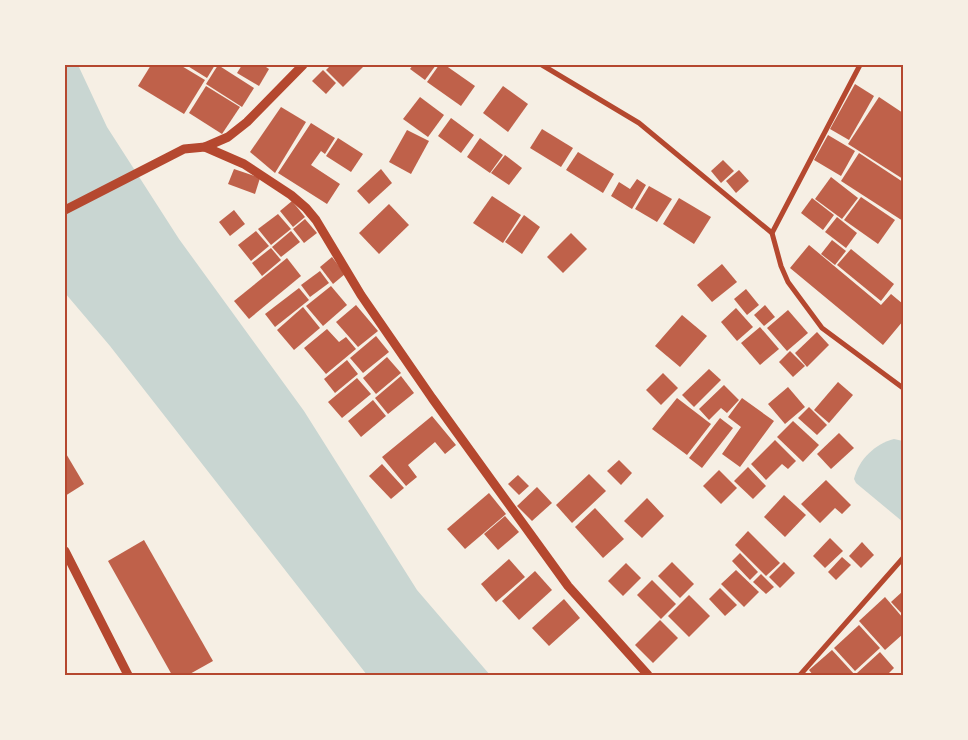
<svg xmlns="http://www.w3.org/2000/svg" width="968" height="740" font-family="'Zilla Slab',serif">
<style>
.water{fill:#c9d6d2}
.building{fill:#bf614a}
.lines{fill:none;stroke-linecap:round;stroke-linejoin:round}
.minor{stroke:#b5482f;stroke-width:5}
.tertiary{stroke:#b5482f;stroke-width:9}
.neatline{fill:none;stroke:#b5482f;stroke-width:2}
</style>
<rect width="100%" height="100%" fill="#f6efe4"/>
<g class="water">
<path d="M65 65H78L107 127 179 239 304 411 417 590 490 675H367L110 346 65 293Z"/>
<path d="M894 439 903 441V522L856 483 854 479C859 459 875 444 894 439Z"/>
</g>
<g class="building">
<path d="M151 65H180L205 80 184 114 138 86Z"/>
<path d="M186 65H215L207 78Z"/>
<path d="M218 65 254 88 242 107 206 84Z"/>
<path d="M242 65H263L269 69 259 86 237 73Z"/>
<path d="M331 65H365L343 87 326 70Z"/>
<path d="M413 65H436L425 80 410 69Z"/>
<path d="M439 65H445L475 86 461 106 427 82Z"/>
<path d="M323 70 336 83 326 94 312 81Z"/>
<path d="M855 84 874 96 849 140 830 129Z"/>
<path d="M206 86 240 107 222 134 189 113Z"/>
<path d="M503 86 528 104 508 132 483 113Z"/>
<path d="M420 97 444 115 428 137 403 119Z"/>
<path d="M879 97 903 113V179L848 144Z"/>
<path d="M281 107 306 122 275 173 250 152Z"/>
<path d="M451 118 474 135 461 153 438 136Z"/>
<path d="M311 123 335 138 325 154 321 151 311 165 340 184 327 204 278 173Z"/>
<path d="M542 129 573 148 561 167 530 148Z"/>
<path d="M407 130 429 141 411 174 389 162Z"/>
<path d="M828 135 855 151 841 176 814 160Z"/>
<path d="M338 138 363 154 351 172 326 156Z"/>
<path d="M480 138 503 155 490 173 467 157Z"/>
<path d="M578 152 614 174 603 193 566 170Z"/>
<path d="M859 153 903 182V221L841 181Z"/>
<path d="M505 155 522 168 509 185 491 173Z"/>
<path d="M723 160 734 171 721 183 711 171Z"/>
<path d="M234 169 260 178 255 194 228 184Z"/>
<path d="M381 169 392 183 369 204 357 191Z"/>
<path d="M739 170 749 181 736 193 726 181Z"/>
<path d="M831 177 858 198 842 219 815 199Z"/>
<path d="M637 179 646 185 632 209 611 196 619 182 630 189Z"/>
<path d="M649 186 672 199 657 222 635 209Z"/>
<path d="M492 196 521 215 503 243 473 223Z"/>
<path d="M861 197 895 220 878 244 844 220Z"/>
<path d="M679 198 711 217 694 244 663 224Z"/>
<path d="M812 198 834 215 823 230 801 213Z"/>
<path d="M292 201 305 217 293 227 280 211Z"/>
<path d="M389 204 409 225 379 254 359 233Z"/>
<path d="M234 210 245 224 230 236 219 222Z"/>
<path d="M278 214 291 229 271 245 258 229Z"/>
<path d="M524 215 540 227 522 254 505 242Z"/>
<path d="M837 217 857 233 846 248 825 232Z"/>
<path d="M305 219 317 233 304 243 293 229Z"/>
<path d="M256 231 269 246 251 261 238 245Z"/>
<path d="M291 231 300 242 281 257 272 247Z"/>
<path d="M571 233 587 249 563 273 547 257Z"/>
<path d="M832 240 846 251 835 265 821 254Z"/>
<path d="M809 245 881 305 891 294 903 304V321L883 345 790 268Z"/>
<path d="M271 248 281 260 262 276 252 263Z"/>
<path d="M851 249 894 284 881 301 837 265Z"/>
<path d="M332 257 345 274 333 284 320 267Z"/>
<path d="M287 258 301 276 249 319 234 301Z"/>
<path d="M722 264 737 282 712 302 697 285Z"/>
<path d="M320 271 329 283 310 297 301 285Z"/>
<path d="M331 286 347 305 323 326 306 306Z"/>
<path d="M299 288 309 300 275 327 265 314Z"/>
<path d="M746 289 759 305 747 315 734 299Z"/>
<path d="M356 305 378 331 358 347 336 322Z"/>
<path d="M765 305 775 317 764 326 754 315Z"/>
<path d="M303 307 320 328 294 350 277 330Z"/>
<path d="M736 308 753 327 737 341 721 322Z"/>
<path d="M788 310 808 333 787 351 767 328Z"/>
<path d="M682 315 707 336 680 367 655 346Z"/>
<path d="M760 327 779 349 760 365 741 343Z"/>
<path d="M327 329 339 342 346 337 356 349 326 374 304 348Z"/>
<path d="M817 332 829 345 807 367 795 353Z"/>
<path d="M376 336 389 352 363 373 350 358Z"/>
<path d="M790 351 805 366 793 377 779 362Z"/>
<path d="M387 357 401 373 376 394 363 378Z"/>
<path d="M347 360 358 374 335 393 324 379Z"/>
<path d="M709 369 721 380 694 407 682 395Z"/>
<path d="M663 373 678 388 661 405 646 390Z"/>
<path d="M401 376 414 393 388 414 375 398Z"/>
<path d="M357 378 371 394 342 418 328 402Z"/>
<path d="M838 382 853 395 829 423 814 410Z"/>
<path d="M724 385 739 400 727 413 721 408 709 420 699 409Z"/>
<path d="M788 387 805 407 785 424 768 404Z"/>
<path d="M677 398 711 424 687 455 652 429Z"/>
<path d="M742 398 774 421 740 467 722 454 741 427 728 417Z"/>
<path d="M373 400 386 416 361 437 348 421Z"/>
<path d="M809 407 827 425 817 435 798 418Z"/>
<path d="M432 416 456 445 445 454 435 442 408 465 417 477 406 486 382 457Z"/>
<path d="M720 418 733 428 702 468 689 458Z"/>
<path d="M793 421 819 445 803 462 777 437Z"/>
<path d="M839 433 854 448 831 469 817 454Z"/>
<path d="M775 440 796 461 788 469 782 464 766 480 751 464Z"/>
<path d="M65 452 84 484 65 496Z"/>
<path d="M619 460 632 473 621 485 607 471Z"/>
<path d="M382 464 404 488 391 499 369 476Z"/>
<path d="M748 467 766 486 753 499 734 481Z"/>
<path d="M719 470 737 488 721 504 703 486Z"/>
<path d="M589 474 606 491 572 523 556 505Z"/>
<path d="M518 475 529 486 519 495 508 484Z"/>
<path d="M826 480 851 505 842 514 835 508 820 523 801 504Z"/>
<path d="M537 487 552 503 532 521 517 506Z"/>
<path d="M489 493 506 514 465 549 447 529Z"/>
<path d="M784 495 806 515 785 537 764 517Z"/>
<path d="M647 498 664 516 642 538 624 521Z"/>
<path d="M595 508 624 539 603 558 575 527Z"/>
<path d="M505 516 519 532 498 550 484 534Z"/>
<path d="M748 531 780 563 766 576 735 545Z"/>
<path d="M830 538 843 551 825 568 813 556Z"/>
<path d="M144 540 213 661 188 675H172L108 561Z"/>
<path d="M862 542 874 555 861 568 849 556Z"/>
<path d="M740 553 758 572 750 580 732 561Z"/>
<path d="M842 557 851 565 836 580 828 572Z"/>
<path d="M509 559 525 577 496 602 481 584Z"/>
<path d="M672 562 694 584 680 598 658 576Z"/>
<path d="M784 562 795 573 780 588 769 577Z"/>
<path d="M626 563 641 578 623 596 608 581Z"/>
<path d="M736 570 759 592 744 607 721 584Z"/>
<path d="M535 571 552 590 519 620 502 601Z"/>
<path d="M761 574 774 587 766 594 753 582Z"/>
<path d="M652 580 676 604 661 619 637 595Z"/>
<path d="M720 588 737 605 725 616 709 599Z"/>
<path d="M903 591V615L891 602Z"/>
<path d="M689 595 710 616 689 637 668 616Z"/>
<path d="M885 597 903 618V634L885 650 859 621Z"/>
<path d="M564 599 580 618 549 646 532 628Z"/>
<path d="M660 620 678 638 653 663 635 645Z"/>
<path d="M859 625 880 648 855 671 834 648Z"/>
<path d="M832 650 855 675H813L809 670Z"/>
<path d="M880 652 894 668 887 675H859L857 673Z"/>
</g>
<g class="lines">
<g class="minor">
<path d="M542 65 639 123 772 233 781 266 788 282 822 328 903 388"/>
<path d="M772 233 860 65"/>
<path d="M800 675 903 558"/>
</g>
<g class="tertiary">
<path d="M205 147 228 137 247 122 303 65"/>
<path d="M65 210 184 149 205 147 244 164 291 195 306 208 316 220 361 295 432 398 568 586 648 675"/>
<path d="M65 551 128 675"/>
</g>
</g>
<rect width="968" height="740" fill="none" stroke="#f6efe4" stroke-width="132"/>
<rect x="66" y="66" width="836" height="608" class="neatline"/>
</svg>
